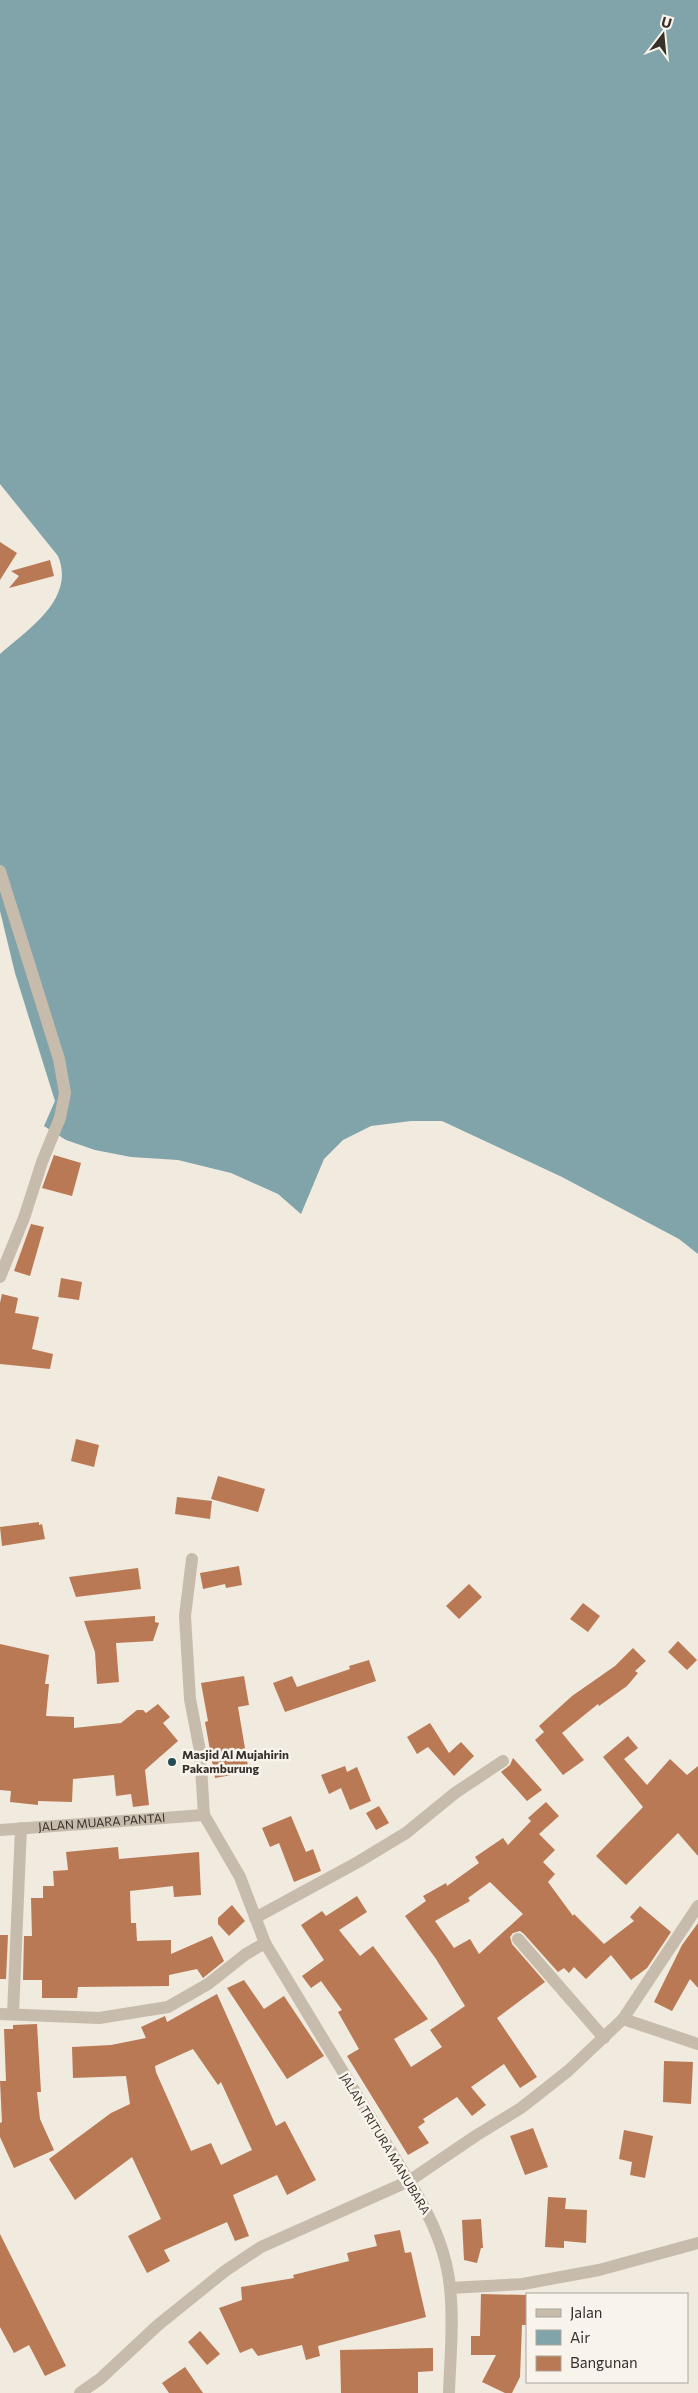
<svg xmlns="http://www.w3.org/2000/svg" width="698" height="2393" font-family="Commissioner,sans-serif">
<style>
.water{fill:#81a3aa}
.building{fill:#b97954;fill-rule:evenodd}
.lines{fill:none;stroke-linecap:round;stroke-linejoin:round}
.minor{stroke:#c7bcac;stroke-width:12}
.tertiary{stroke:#c7bcac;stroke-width:12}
.poi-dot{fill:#244a53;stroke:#f8f4eb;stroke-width:2}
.labels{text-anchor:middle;stroke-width:5;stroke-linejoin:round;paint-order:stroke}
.poi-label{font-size:12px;font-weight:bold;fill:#362f2a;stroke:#f8f4eb;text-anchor:start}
.street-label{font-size:12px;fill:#362f2a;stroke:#f8f4eb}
</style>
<rect width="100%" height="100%" fill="#f0eadf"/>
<path class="water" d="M0 0H698V1254L679 1239 562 1177 442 1121H411L371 1126 343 1140 324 1159 301 1214 278 1194 231 1173 178 1160 131 1157 95 1150 66 1140 44 1126 55 1101 15 973 0 911V654C28 629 76 599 58 556L0 484Z"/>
<g class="building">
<path d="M0 542 17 553 0 580Z"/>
<path d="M50 560 54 576 9 588 19 576 11 571Z"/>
<path d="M54 1155 81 1163 72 1196 42 1188Z"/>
<path d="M31 1224 44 1227 30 1276 14 1271Z"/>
<path d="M61 1278 82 1282 79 1300 58 1297Z"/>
<path d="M2 1294 18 1298 15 1313 39 1317 32 1349 53 1354 50 1369 0 1364V1303Z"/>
<path d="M76 1439 99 1445 94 1467 71 1461Z"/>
<path d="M218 1476 265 1489 258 1512 211 1499Z"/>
<path d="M177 1497 212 1501 210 1519 175 1514Z"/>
<path d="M39 1522V1525L42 1524 45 1539 2 1546 0 1527Z"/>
<path d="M239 1566 242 1585 226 1588 225 1584 203 1589 200 1573Z"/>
<path d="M138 1568 141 1589 76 1597 69 1577Z"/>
<path d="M469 1584 482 1597 459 1619 446 1606Z"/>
<path d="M583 1603 600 1616 588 1632 570 1619Z"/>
<path d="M155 1616V1622L159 1623 153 1641 116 1643 119 1682 97 1684 95 1652 84 1621Z"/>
<path d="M678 1641 697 1660 687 1670 668 1652Z"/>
<path d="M0 1644 49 1655 45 1684H49L46 1716 74 1717V1728L121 1723 137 1710H143L146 1713 158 1704 170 1717 163 1723 178 1741 145 1770 149 1805 133 1807 131 1794 116 1796 114 1775 73 1779 72 1802 38 1801V1805L10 1802 11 1791 0 1790Z"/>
<path d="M633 1648 646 1661 635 1671 638 1673 627 1686 599 1706 598 1704 562 1733 584 1760 563 1775 535 1740 544 1732 539 1726 572 1696 615 1666Z"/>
<path d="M369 1660 376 1681 285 1712 273 1683 292 1676 297 1687 350 1669 349 1666Z"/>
<path d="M244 1676 249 1705 238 1707 249 1772 215 1778 205 1722 208 1721 201 1683Z"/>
<path d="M430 1723 449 1753 461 1742 474 1756 454 1776 428 1747 417 1754 407 1737Z"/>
<path d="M628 1736 638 1748 624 1759 647 1785 670 1759 687 1775 698 1766V1856L678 1833 626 1885 596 1856 643 1807 603 1757Z"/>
<path d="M513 1758 542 1790 527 1801 501 1772 510 1765Z"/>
<path d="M345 1766 347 1772 357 1767 371 1801 350 1810 341 1788 329 1794 321 1775Z"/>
<path d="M546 1802 559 1816 539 1834 555 1850 543 1862 555 1874 548 1882 573 1916 574 1914 604 1944 634 1921 630 1917 640 1906 671 1932 647 1968 631 1980 611 1955 586 1979 574 1967 569 1973 564 1968 558 1972 524 1934 520 1931 513 1933 510 1937 512 1944 545 1982 497 2018 537 2077 520 2088 504 2064 471 2087 486 2105 472 2116 457 2097 423 2119 425 2122 418 2127 429 2143 408 2155 347 2056 359 2049 338 2012 342 2010 321 1981 311 1988 302 1976 324 1960 301 1925 322 1911 326 1916 357 1896 367 1912 339 1930 360 1956 373 1946 428 2019 394 2039 411 2067 442 2047 430 2030 465 2006 436 1959 405 1916 426 1901 423 1896 446 1883 447 1886 479 1863 475 1857 503 1838 508 1845 531 1821 528 1818ZM490 1882 523 1914 479 1954 470 1939 454 1948 435 1921 470 1901 468 1898Z"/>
<path d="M379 1806 389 1823 376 1830 366 1813Z"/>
<path d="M291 1816 306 1852 313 1849 321 1871 294 1882 279 1843 270 1847 262 1828Z"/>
<path d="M118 1847 119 1859 199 1852 201 1895 174 1897 173 1886 130 1891 131 1923H136L137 1941 171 1940V1954L212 1936 224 1961 203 1978 197 1969 169 1975V1986L78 1987 77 1998H42V1980H23L24 1936H32L31 1898H43V1886H54L53 1871 68 1870 66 1852Z"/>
<path d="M232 1905 245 1921 229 1936 218 1924V1918Z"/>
<path d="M698 1923V1988L690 1979 672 2011 654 2002 682 1945Z"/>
<path d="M0 1935H8L6 1979H0Z"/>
<path d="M244 1980 264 2009 284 1996 324 2056 287 2079 227 1988Z"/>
<path d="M217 1994 276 2126 285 2121 316 2180 287 2195 277 2175 233 2195 249 2236 235 2241 227 2222 164 2250 170 2261 147 2273 128 2236 161 2219 132 2157 75 2200 49 2159 111 2113 130 2104 126 2076 73 2078 72 2047 111 2045 146 2038 141 2027 165 2016 167 2022ZM193 2049 218 2085 221 2082 252 2150 221 2165 211 2143 191 2151 156 2072 155 2066Z"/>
<path d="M37 2024 41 2092H37L40 2119 54 2150 14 2168 0 2137V2123L2 2122 0 2081H6L4 2029H13V2025Z"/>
<path d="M664 2061 693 2062 691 2104 663 2102Z"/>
<path d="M533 2128 548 2167 525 2175 510 2136Z"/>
<path d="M624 2130 653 2136 645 2178 630 2175 632 2162 619 2159Z"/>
<path d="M548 2197 566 2198 565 2209 587 2210 586 2243 564 2241V2248L545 2247Z"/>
<path d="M481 2219 483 2248H481L477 2263 464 2260 462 2220Z"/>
<path d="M400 2230 405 2253 411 2252 426 2317 318 2346 320 2356 306 2360 302 2345 258 2356 252 2348 240 2353 219 2308 242 2300 241 2287 294 2278 293 2275 349 2261 347 2253 377 2246 374 2235Z"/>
<path d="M0 2234 66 2366 45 2376 29 2345 14 2353 0 2327Z"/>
<path d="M481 2294 527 2295V2325H522L520 2377 512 2393H505L482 2382 496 2355H471V2336H480Z"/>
<path d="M200 2331 220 2354 207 2365 188 2342Z"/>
<path d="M433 2348V2371L418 2372V2393H341L340 2350Z"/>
<path d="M185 2367 203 2393H169L162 2383Z"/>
</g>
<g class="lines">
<g class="minor">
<path d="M0 871 59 1059 65 1093 60 1118 42 1162 24 1218 0 1277"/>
<path id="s1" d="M0 1830 204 1815"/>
<path d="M255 1918 358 1862 406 1833 455 1793 503 1761"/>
<path d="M518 1939 604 2038"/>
<path d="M265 1943 409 2181"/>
<path d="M0 2014 99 2018 168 2007 208 1984 246 1954 265 1943 240 1877 204 1815 200 1751 190 1699 185 1616 192 1559"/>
<path d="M13 2014 21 1828"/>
<path d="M623 2019 698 1906"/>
<path d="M450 2288 523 2284 599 2270 698 2243"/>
</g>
<g class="tertiary">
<path d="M409 2181C429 2213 447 2250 450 2288 454 2323 450 2359 449 2393"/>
<path d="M80 2393 100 2379 158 2325 225 2271 261 2247 409 2181 477 2135 521 2108 568 2071 623 2019 698 2044"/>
</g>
</g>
<circle class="poi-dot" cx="172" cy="1762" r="5"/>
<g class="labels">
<g class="poi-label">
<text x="182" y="1759">Masjid Al Mujahirin<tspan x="182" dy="14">Pakamburung</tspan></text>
</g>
<g class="street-label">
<text dy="4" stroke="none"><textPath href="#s1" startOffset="102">JALAN MUARA PANTAI</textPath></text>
<text transform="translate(385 2144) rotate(59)" y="4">JALAN TRITURA MANUBARA</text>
</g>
</g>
<rect x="526" y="2293" width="162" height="90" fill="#f8f4eb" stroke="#aaa59e"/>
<rect x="536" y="2309" width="25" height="8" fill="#c7bcac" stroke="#aaa59e"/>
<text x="570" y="2318" font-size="15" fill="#362f2a">Jalan</text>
<rect x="536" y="2330" width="25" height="15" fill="#81a3aa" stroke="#aaa59e"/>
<text x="570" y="2343" font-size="15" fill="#362f2a">Air</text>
<rect x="536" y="2356" width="25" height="15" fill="#b97954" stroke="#aaa59e"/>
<text x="570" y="2368" font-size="15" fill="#362f2a">Bangunan</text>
<g transform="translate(663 35) rotate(16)" stroke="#f8f4eb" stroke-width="4" paint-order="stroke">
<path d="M0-4L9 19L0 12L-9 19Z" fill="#362f2a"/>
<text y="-8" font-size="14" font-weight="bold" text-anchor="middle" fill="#362f2a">U</text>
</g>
</svg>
